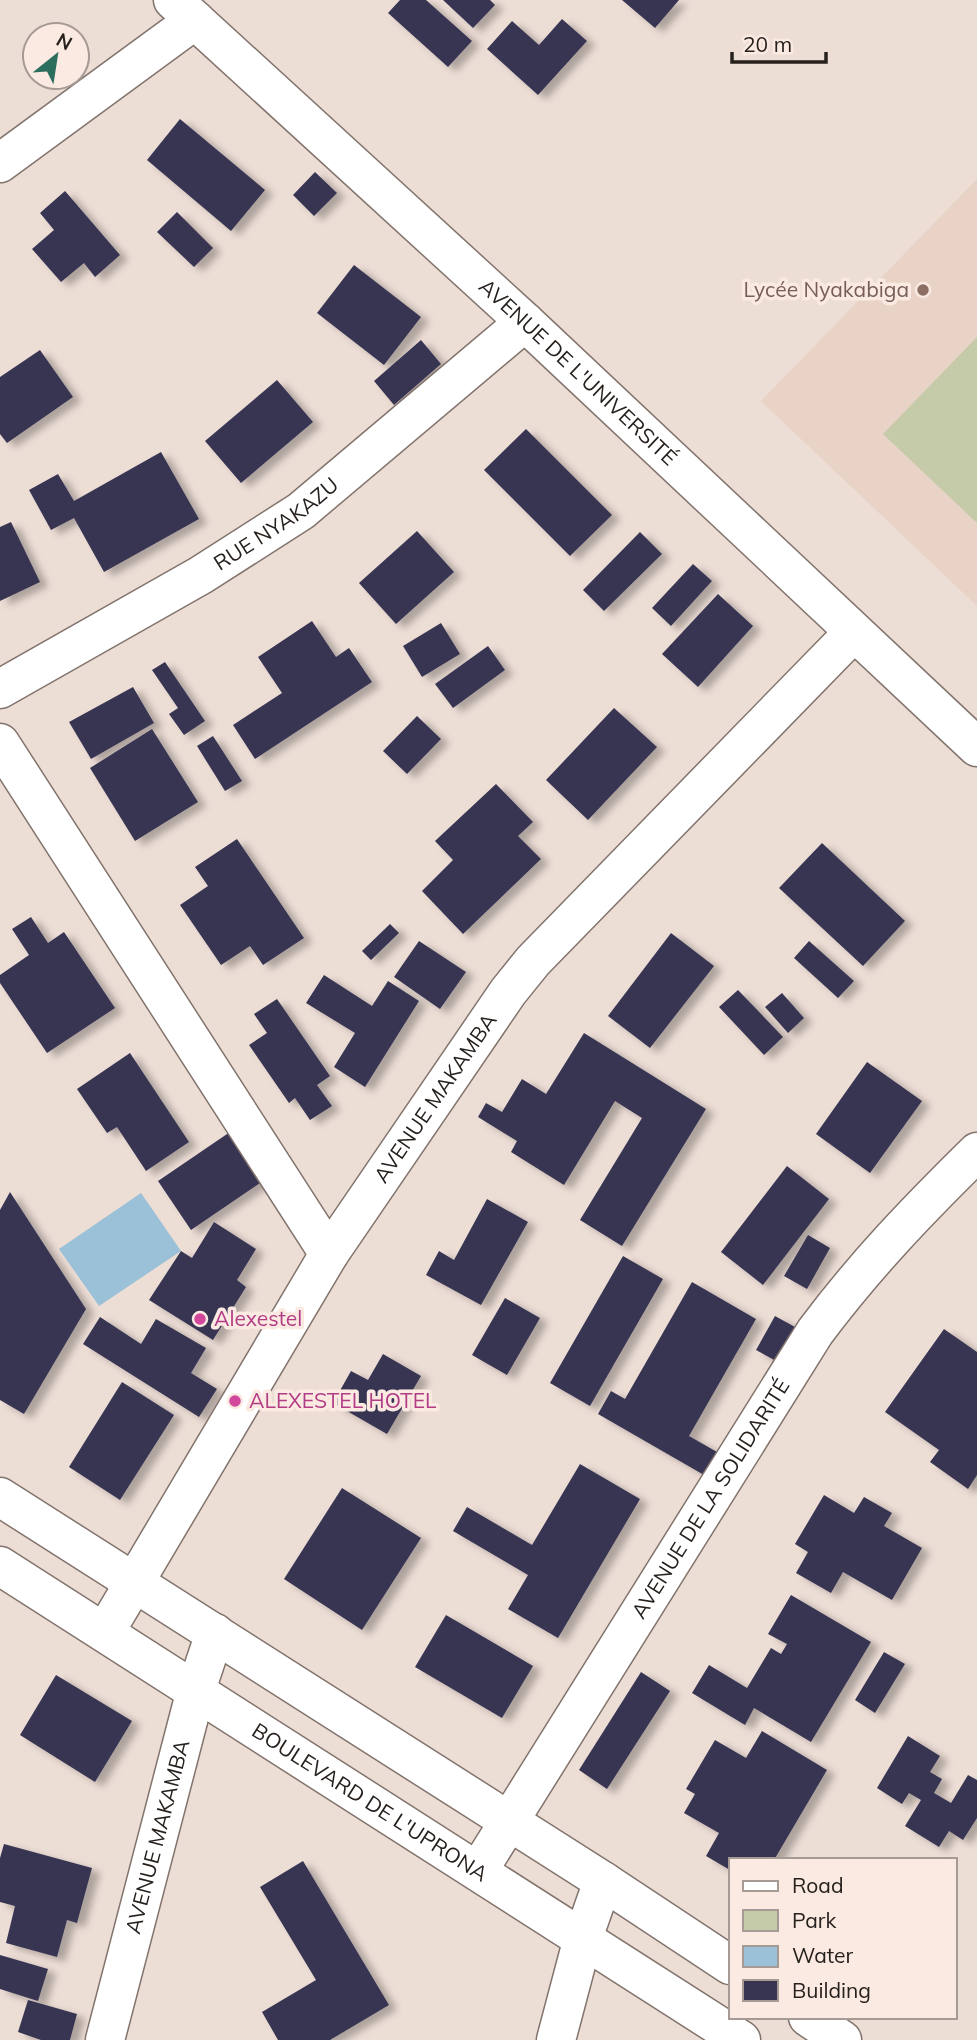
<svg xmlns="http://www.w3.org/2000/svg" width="977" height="2040" font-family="Mulish,sans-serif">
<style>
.built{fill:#e9d2c6}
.green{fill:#c5cba9}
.water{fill:#9bc1d9}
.building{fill:#383553;filter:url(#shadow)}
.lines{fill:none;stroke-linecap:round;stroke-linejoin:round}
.minor-casing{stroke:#82746d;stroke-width:41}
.minor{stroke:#fff;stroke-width:38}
.education-dot{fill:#8d6e63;stroke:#faeae2;stroke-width:2.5}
.hotel-dot{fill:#d1479c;stroke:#faeae2;stroke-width:2.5}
.labels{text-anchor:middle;stroke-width:7;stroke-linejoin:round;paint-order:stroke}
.education-label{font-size:21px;fill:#785e54;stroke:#faeae2;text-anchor:end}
.street-label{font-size:21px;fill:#27211e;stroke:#faeae2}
.hotel-label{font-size:21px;fill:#b23c85;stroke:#faeae2;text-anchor:start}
</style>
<defs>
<filter id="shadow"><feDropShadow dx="8" dy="4.5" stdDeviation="3.5" flood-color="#0004"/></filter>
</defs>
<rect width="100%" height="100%" fill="#ecddd5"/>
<path class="built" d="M977 179V606L761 401Z"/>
<path class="green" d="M977 337V523L883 434Z"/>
<path class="water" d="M141 1193 181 1251 99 1306 59 1249Z"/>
<g class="building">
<path d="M400 0H426L472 41 448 67 388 13Z"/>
<path d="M443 0H490L495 5 473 28Z"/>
<path d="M622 0H679L655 28Z"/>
<path d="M562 19 587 41 538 95 487 49 512 21 539 45Z"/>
<path d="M180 119 265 190 231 231 147 160Z"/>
<path d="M315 172 337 193 314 216 293 195Z"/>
<path d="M65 191 120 255 95 277 84 263 61 282 32 249 54 230 40 213Z"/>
<path d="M177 212 213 248 194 267 157 232Z"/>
<path d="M354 265 421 317 384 365 317 313Z"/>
<path d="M421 340 441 364 394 405 374 381Z"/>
<path d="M40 350 73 397 7 443 0 434V377Z"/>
<path d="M277 380 313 422 241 483 205 441Z"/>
<path d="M526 429 612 515 570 556 484 470Z"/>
<path d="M161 452 199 519 104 572 74 518 51 530 29 490 58 474 74 501Z"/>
<path d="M11 522 40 582 0 601V527Z"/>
<path d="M417 531 454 572 396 624 359 583Z"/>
<path d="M640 532 662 554 604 611 583 590Z"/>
<path d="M693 564 712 581 671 626 652 608Z"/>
<path d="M718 594 753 626 698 687 662 654Z"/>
<path d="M312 621 336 657 349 648 372 682 255 759 233 725 282 693 258 657Z"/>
<path d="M441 623 460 654 422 677 403 646Z"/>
<path d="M488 646 505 670 453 708 435 684Z"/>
<path d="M165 662 205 721 184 735 169 714 178 708 152 670Z"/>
<path d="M133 687 154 723 91 759 69 722Z"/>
<path d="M614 708 657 747 588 820 546 780Z"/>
<path d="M417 716 441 739 407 774 383 751Z"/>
<path d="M152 729 198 802 135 841 90 768Z"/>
<path d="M213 736 242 781 225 791 197 746Z"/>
<path d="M496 784 533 822 518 836 541 859 463 934 422 891 453 860 435 841Z"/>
<path d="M237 839 304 938 263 965 250 946 221 965 180 905 208 886 195 867Z"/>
<path d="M822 843 905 921 863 966 779 888Z"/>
<path d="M31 917 48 943 64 932 115 1008 47 1053 0 983V975L29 955 12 929Z"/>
<path d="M390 924 399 933 371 960 362 951Z"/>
<path d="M671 933 714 966 650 1048 608 1016Z"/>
<path d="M419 941 466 972 440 1009 394 977Z"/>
<path d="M809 941 854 981 838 998 794 958Z"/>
<path d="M324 975 372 1006 388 981 419 1001 365 1087 334 1067 355 1033 306 1003Z"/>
<path d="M738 990 783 1037 764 1055 719 1007Z"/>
<path d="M782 993 804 1018 788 1033 765 1007Z"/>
<path d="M277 999 330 1076 317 1085 332 1106 310 1120 295 1098 289 1103 249 1045 267 1033 254 1014Z"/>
<path d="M584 1033 706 1109 622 1246 580 1220 642 1118 615 1101 564 1185 511 1152 517 1141 478 1117 486 1103 502 1112 522 1079 546 1094Z"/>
<path d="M130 1053 189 1142 146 1171 117 1127 107 1133 77 1089Z"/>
<path d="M867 1062 922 1101 870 1173 816 1134Z"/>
<path d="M230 1132 263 1181 191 1230 158 1181Z"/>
<path d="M787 1166 829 1199 763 1285 721 1252Z"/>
<path d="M10 1192 86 1309 24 1414 0 1400V1210Z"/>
<path d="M487 1199 528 1222 481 1305 426 1275 439 1251 454 1260Z"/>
<path d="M214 1222 256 1249 237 1280 246 1287 213 1340 149 1300 181 1251 192 1258Z"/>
<path d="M808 1235 830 1248 807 1289 784 1276Z"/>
<path d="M623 1256 663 1279 590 1406 550 1383Z"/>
<path d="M692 1282 756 1319 689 1436 717 1452 704 1475 598 1414 611 1391 625 1399Z"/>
<path d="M505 1298 540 1318 507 1375 472 1355Z"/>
<path d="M775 1316 795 1327 776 1361 756 1350Z"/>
<path d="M100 1317 141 1344 156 1319 206 1348 191 1373 217 1389 199 1417 83 1344Z"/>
<path d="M944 1329 977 1352V1475L968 1489 930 1462 939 1450 885 1412Z"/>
<path d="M383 1354 421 1376 387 1434 333 1403 351 1371 368 1380Z"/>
<path d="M122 1382 174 1415 120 1500 69 1467Z"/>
<path d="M580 1464 640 1499 558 1638 508 1609 528 1575 453 1531 467 1507 532 1545Z"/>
<path d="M342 1488 421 1538 362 1630 284 1579Z"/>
<path d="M824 1495 854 1513 864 1497 892 1513 884 1526 922 1548 892 1600 843 1572 831 1593 796 1573 808 1552 795 1544Z"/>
<path d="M791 1595 871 1642 811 1742 754 1708 745 1725 692 1693 709 1665 747 1688 771 1648 781 1654 787 1644 768 1634Z"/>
<path d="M446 1615 533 1666 502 1718 415 1667Z"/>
<path d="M884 1652 905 1664 875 1713 855 1700Z"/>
<path d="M641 1672 670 1691 607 1789 579 1770Z"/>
<path d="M56 1675 132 1721 95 1782 20 1735Z"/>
<path d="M762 1731 827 1770 774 1860H730V1870L706 1856 719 1833 684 1813 695 1794 686 1789 715 1740 746 1758Z"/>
<path d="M908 1736 940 1756 930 1772 942 1779 934 1793 951 1803 968 1775 977 1780V1818L963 1840 949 1831 939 1847 905 1826 921 1800 909 1793 902 1804 877 1788Z"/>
<path d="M4 1844 92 1868 77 1923 67 1920 57 1957 6 1943 15 1906 0 1902V1858Z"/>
<path d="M303 1861 389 2005 330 2040H278L262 2012 316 1980 260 1887Z"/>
<path d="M0 1955 48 1969 38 2001 0 1989Z"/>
<path d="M28 2000 77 2014 70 2040H41L18 2032Z"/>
</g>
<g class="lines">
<g class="minor-casing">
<g id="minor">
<path id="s1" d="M173 0 525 322 977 747"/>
<path d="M0 163 195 20"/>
<path id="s2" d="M0 689 201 575 301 511 525 322"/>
<path d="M0 743 329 1254"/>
<path d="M0 1497 603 1881 730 1965"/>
<path id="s3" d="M0 1566 741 2040"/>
<path id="s4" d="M105 1632 329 1254 508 992 533 961 854 632"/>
<path id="s5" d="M478 1871 815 1332C865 1265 918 1210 977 1152"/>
<path d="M808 2017 842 2040"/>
<path id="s6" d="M105 2040 196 1690 215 1633"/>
<path d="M556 2040 583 1938 603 1881"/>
</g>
</g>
<use href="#minor" class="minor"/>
</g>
<circle class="education-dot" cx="923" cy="290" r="7"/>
<g class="hotel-dot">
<circle cx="200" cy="1319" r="7"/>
<circle cx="235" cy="1401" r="7"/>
</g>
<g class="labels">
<g class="education-label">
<text x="909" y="297">Lycée Nyakabiga</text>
</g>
<g class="street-label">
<text dy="7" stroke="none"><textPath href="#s1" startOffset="550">AVENUE DE L'UNIVERSITÉ</textPath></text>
<text dy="7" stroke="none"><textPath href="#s2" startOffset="322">RUE NYAKAZU</textPath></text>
<text dy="7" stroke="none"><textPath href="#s4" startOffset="628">AVENUE MAKAMBA</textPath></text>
<text dy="7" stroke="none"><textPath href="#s5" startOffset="439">AVENUE DE LA SOLIDARITÉ</textPath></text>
<text dy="7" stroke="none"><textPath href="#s3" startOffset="439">BOULEVARD DE L'UPRONA</textPath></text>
<text dy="7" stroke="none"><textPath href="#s6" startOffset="210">AVENUE MAKAMBA</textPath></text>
</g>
<g class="hotel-label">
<text x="214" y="1326">Alexestel</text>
<text x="249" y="1408">ALEXESTEL HOTEL</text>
</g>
</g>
<rect x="729" y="1858" width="228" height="161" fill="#faeae2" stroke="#a69a94" stroke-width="2"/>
<rect x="743" y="1881" width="35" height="10" fill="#ffffff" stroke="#a69a94" stroke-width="2"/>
<text x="792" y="1893" font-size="21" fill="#27211e">Road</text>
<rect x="743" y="1910" width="35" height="21" fill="#c5cba9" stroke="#a69a94" stroke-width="2"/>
<text x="792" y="1928" font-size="21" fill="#27211e">Park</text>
<rect x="743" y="1946" width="35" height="21" fill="#9bc1d9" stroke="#a69a94" stroke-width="2"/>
<text x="792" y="1963" font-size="21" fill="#27211e">Water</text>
<rect x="743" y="1980" width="35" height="21" fill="#383553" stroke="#a69a94" stroke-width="2"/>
<text x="792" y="1998" font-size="21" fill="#27211e">Building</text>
<g transform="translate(56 56) rotate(30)"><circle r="33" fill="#faeae2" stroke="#a69a94" stroke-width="2"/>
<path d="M0-5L12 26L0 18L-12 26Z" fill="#2c6e5e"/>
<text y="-10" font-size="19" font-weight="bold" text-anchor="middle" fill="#27211e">N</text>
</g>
<path d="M732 52v10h94v-10" fill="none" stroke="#27211e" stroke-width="3.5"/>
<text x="743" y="52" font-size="21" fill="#27211e" stroke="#faeae2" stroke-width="5" paint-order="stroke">20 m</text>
</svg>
